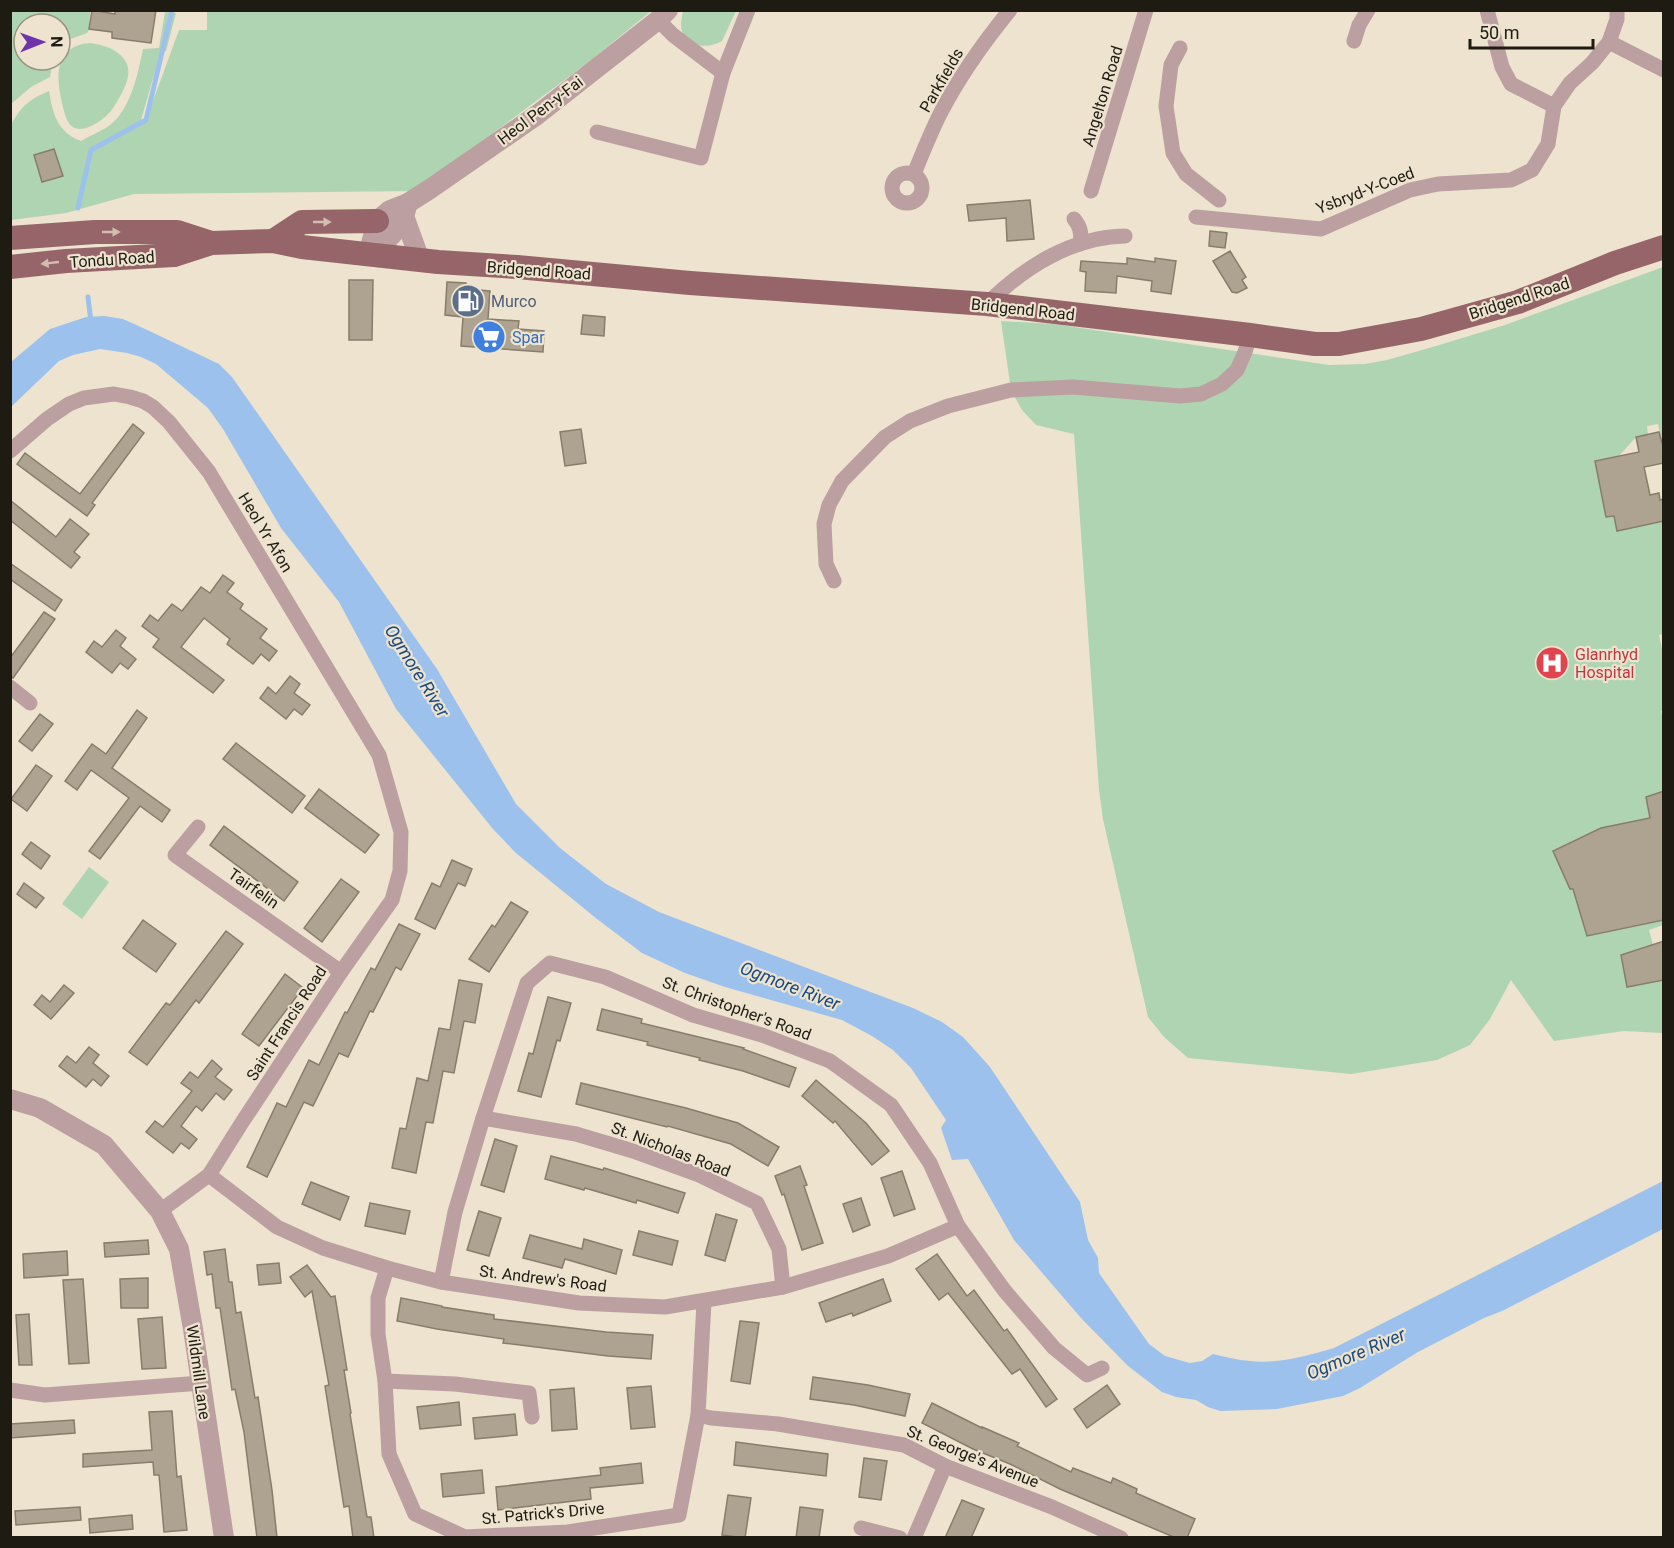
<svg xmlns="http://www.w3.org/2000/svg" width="1674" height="1548" font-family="Roboto,sans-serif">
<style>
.green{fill:#afd4b2}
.water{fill:#9dc1ed}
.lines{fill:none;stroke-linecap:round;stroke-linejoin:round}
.stream{stroke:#9dc1ed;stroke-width:5}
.building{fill:#aea390;stroke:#877d6a;stroke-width:1.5}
.minor{stroke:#bb9fa1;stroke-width:15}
.tertiary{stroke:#bb9fa1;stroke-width:20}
.primary{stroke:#96656a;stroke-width:24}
.oneway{fill:#d3bdb0}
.labels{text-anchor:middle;stroke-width:4.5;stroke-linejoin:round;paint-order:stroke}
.street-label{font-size:16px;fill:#1e1b13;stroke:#ede3ce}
.service-label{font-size:16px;fill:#4e5e75;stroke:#ede3ce;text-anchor:start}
.shop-label{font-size:16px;fill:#366cbe;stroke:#ede3ce;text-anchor:start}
.health-label{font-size:16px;fill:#be3a42;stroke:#ede3ce;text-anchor:start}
.water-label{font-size:18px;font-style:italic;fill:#1a4b80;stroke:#ede3ce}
</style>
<rect width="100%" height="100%" fill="#ede3ce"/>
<g class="green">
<path d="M11 10 90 11 89 30 87 33 68 40 60 47V24H24V60H53L50 77 31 87 11 104Z"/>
<path d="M207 11H651L590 61 415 191 134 194 66 213 11 220V125C21 106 30 99 49 91 53 114 57 132 81 141 90 135 101 132 110 125 131 109 138 73 143 49L159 48 165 12 176 13 166 51 160 54 141 120H146L179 30H207Z"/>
<path d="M683 11H736L722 41C707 50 683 47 681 26 681 21 682 15 683 11Z"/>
<path d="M90 43C113 46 136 58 126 84 122 93 116 105 110 112 103 120 84 134 73 127 66 123 64 111 62 103 56 75 54 46 90 43Z"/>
<path d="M1663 267V443H1662L1658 424 1647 426 1648 435 1636 437 1619 456 1595 461 1606 517 1614 516 1662 521 1664 529V634L1659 635 1662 649H1664V710L1661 711 1664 725 1663 791 1646 797 1650 818 1601 828 1553 851 1570 889 1663 914V925L1649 930 1653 945 1621 955 1627 987 1663 980V1033L1624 1031 1554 1041 1511 980 1490 1019 1470 1045 1437 1060 1351 1074 1188 1058 1164 1037 1148 1017 1103 819 1099 790 1074 434 1036 425 1022 410 1011 390 1001 321 1054 324 1329 365 1365 364 1387 360 1436 346 1505 325Z"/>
<path d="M89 867 109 882 82 919 62 904Z"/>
</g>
<path class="water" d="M104 316 123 319 143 328 219 364 232 377 437 669 516 804 560 848 606 884 659 912 913 1008 942 1022 963 1037 990 1067 1080 1202 1088 1240 1098 1258 1099 1273 1149 1344 1165 1356 1190 1363 1202 1361 1213 1354C1225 1357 1238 1360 1250 1361 1278 1364 1307 1356 1334 1348L1663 1181V1229L1502 1311 1484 1318 1418 1352 1360 1388 1343 1396 1277 1409 1220 1411 1208 1407 1196 1400 1176 1397 1162 1392 1128 1366 1081 1318 1014 1240 968 1159 952 1160 941 1128 946 1120 911 1068 893 1050 872 1036 842 1020 725 987 685 973 642 953 597 919 516 853 493 829 396 709 339 602 281 528 223 429 208 408 156 364 141 357 127 353 100 349 73 355 59 361 11 407V362L50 329 86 317Z"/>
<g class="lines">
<g class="stream">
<path d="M78 208 91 150 146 120 172 10"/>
<path d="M88 297 91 322"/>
</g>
</g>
<g class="building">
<path d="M92 10 115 14V10H156L151 43 112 38V32L89 29Z"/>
<path d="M54 149 63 176 42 182 34 155Z"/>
<path d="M1030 200 1034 239 1007 241 1006 218 969 221 967 205Z"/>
<path d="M1210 231 1227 233 1225 248 1209 246Z"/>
<path d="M1230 251 1246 277 1242 280 1247 288 1237 293 1232 292 1213 261Z"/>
<path d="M1127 258 1155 262V258L1176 261 1171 294 1151 291 1152 281 1117 276 1116 293 1085 291 1086 272 1080 271 1081 261 1127 264Z"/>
<path d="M349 280H373L372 340H349Z"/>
<path d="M447 282 466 283V289L490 291 488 319 519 321 518 329 544 331 543 352 461 346 463 317 445 315Z"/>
<path d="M583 315 605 317 604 336 581 334Z"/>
<path d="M133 424 144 433 92 503 95 505 87 516 17 464 25 453 80 494Z"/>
<path d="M581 429 586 463 565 466 560 432Z"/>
<path d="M1659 432 1662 443H1664V463L1644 467 1650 495 1659 493 1660 500 1664 499V521L1617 531 1614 516 1606 517 1595 461 1639 452 1636 437Z"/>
<path d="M10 500 56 537 70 519 89 534 74 552 80 557 71 568 10 520Z"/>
<path d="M10 563 62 600 55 611 10 579Z"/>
<path d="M223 575 234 583 227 592 243 604 240 609 267 629 260 638 277 651 269 661 261 654 253 664 227 644 230 639 204 618 181 647 224 680 213 693 153 647 159 639 142 626 150 615 158 621 172 604 182 611 201 587 210 593Z"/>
<path d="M44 612 55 619 13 678 10 677V658Z"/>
<path d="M116 630 126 638 120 646 136 659 128 669 120 663 112 673 86 652 94 641 102 647Z"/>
<path d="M290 676 300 684 294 693 310 705 302 715 294 709 286 719 260 698 268 687 276 694Z"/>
<path d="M137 710 147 718 112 768 170 810 162 822 140 806 100 859 89 851 129 798 91 770 77 790 65 781 92 744 106 754Z"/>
<path d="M40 714 53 724 32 751 19 741Z"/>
<path d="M236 743 305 796 292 813 223 759Z"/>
<path d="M36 765 52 776 27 811 11 799Z"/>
<path d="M319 789 379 835 365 853 305 808Z"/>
<path d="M1664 791V920L1587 936 1573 889H1570L1553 851 1601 828 1650 818 1646 797Z"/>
<path d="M224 826 298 882 284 901 210 845Z"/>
<path d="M31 842 50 856 41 869 22 854Z"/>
<path d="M452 860 472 869 465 886 458 883 435 929 415 919 432 883 440 887Z"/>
<path d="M341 879 359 892 322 942 304 928Z"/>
<path d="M24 883 44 898 36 908 17 894Z"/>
<path d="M511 902 528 912 489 972 469 959 492 925 495 927Z"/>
<path d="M143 920 176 944 156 972 123 948Z"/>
<path d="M399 924 420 934 401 970 396 967 373 1012 370 1011 348 1057 339 1053 313 1106 304 1102 267 1177 247 1167 277 1103 286 1107 309 1060 319 1065 345 1012 347 1013 371 968 375 970Z"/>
<path d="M226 931 243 944 199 1003 196 1000 147 1065 129 1052 166 1003 170 1005Z"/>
<path d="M1664 941V980L1627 987 1621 955Z"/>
<path d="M285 974 303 988 259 1046 242 1034Z"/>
<path d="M459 980 482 984 475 1023 464 1021 454 1073 443 1071 433 1123 426 1122 416 1173 392 1168 400 1128 406 1129 417 1078 428 1081 439 1028 450 1030Z"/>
<path d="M64 985 74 993 51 1019 34 1005 42 995 50 1002Z"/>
<path d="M548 997 571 1003 560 1041 557 1040 541 1097 518 1091 529 1053 533 1054Z"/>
<path d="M602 1009 642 1019 641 1023 744 1048 743 1049 796 1068 789 1087 743 1071 699 1060 700 1058 647 1045 648 1042 597 1030Z"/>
<path d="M89 1047 99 1055 93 1063 109 1076 101 1086 93 1079 86 1087 59 1066 67 1056 76 1063Z"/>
<path d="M212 1060 222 1069 215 1077 232 1090 224 1100 216 1093 202 1111 196 1106 181 1126 197 1139 189 1149 181 1143 173 1153 146 1132 155 1121 163 1127 192 1091 181 1083 190 1072 198 1078Z"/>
<path d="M816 1080 866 1123 889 1151 872 1165 835 1121 833 1123 802 1096Z"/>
<path d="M581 1083 686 1108 738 1123 779 1147 768 1166 731 1144 668 1126 667 1127 576 1104Z"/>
<path d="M495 1139 517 1146 504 1192 481 1185Z"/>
<path d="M551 1156 603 1170 604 1168 685 1193 678 1213 637 1200 636 1203 585 1188 584 1190 545 1179Z"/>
<path d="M800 1166 807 1185 804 1186 823 1243 802 1250 784 1194 782 1195 775 1176Z"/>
<path d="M902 1171 915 1209 894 1216 881 1178Z"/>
<path d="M311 1182 349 1197 340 1220 302 1204Z"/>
<path d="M861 1198 870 1225 853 1232 843 1204Z"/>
<path d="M370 1203 410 1211 405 1234 365 1226Z"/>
<path d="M479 1211 501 1218 489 1256 467 1250Z"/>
<path d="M716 1214 737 1220 725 1261 705 1255Z"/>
<path d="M639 1231 678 1241 672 1265 633 1255Z"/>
<path d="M530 1235 582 1249 584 1239 622 1250 616 1274 565 1259 562 1268 523 1258Z"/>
<path d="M148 1240 149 1254 105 1257 104 1243Z"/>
<path d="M225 1249 229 1282H232L236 1313 241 1312 255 1398 258 1397 272 1490 277 1538H257L244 1432 235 1389 232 1390 220 1308H216L212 1274 207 1275 204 1252Z"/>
<path d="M67 1251 68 1275 24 1278 23 1254Z"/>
<path d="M937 1254 967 1296 974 1290 1004 1331 1007 1329 1057 1399 1046 1407 1020 1369 1012 1374 948 1293 939 1300 916 1269Z"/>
<path d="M279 1263 281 1283 259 1285 257 1265Z"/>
<path d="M307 1265 331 1297 335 1296 347 1370H344L351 1413 350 1414 367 1517H371L374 1538H353L349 1506 344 1507 325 1386 329 1385 312 1291 305 1297 290 1277Z"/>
<path d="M148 1278V1308H121L120 1279Z"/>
<path d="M83 1279 89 1363 69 1364 63 1280Z"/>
<path d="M883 1279 891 1301 853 1316 852 1313 826 1322 819 1303Z"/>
<path d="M401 1298 442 1306V1307L494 1315V1319L606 1332 653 1335 651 1359 608 1356 503 1343 504 1339 437 1329 397 1321Z"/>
<path d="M29 1314 32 1365H19L16 1315Z"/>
<path d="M162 1317 166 1368 142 1369 138 1319Z"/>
<path d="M740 1321 759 1323 750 1384 731 1381Z"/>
<path d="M813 1377 868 1385 910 1394 905 1416 854 1405 810 1399Z"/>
<path d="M1107 1385 1120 1404 1087 1428 1074 1409Z"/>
<path d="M651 1386 655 1427 631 1429 627 1388Z"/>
<path d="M574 1388 577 1429 552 1431 550 1390Z"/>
<path d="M459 1402 461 1425 420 1429 417 1407Z"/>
<path d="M932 1403 982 1428V1427L1019 1443 1017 1446 1071 1472 1073 1468 1111 1483 1113 1478 1137 1489 1136 1493 1195 1519 1187 1538H1176L1060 1489 1010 1464 973 1449 922 1423Z"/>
<path d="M172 1411 177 1477 181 1476 187 1530 164 1532 159 1475H154L153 1462 83 1467V1454L152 1450 149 1412Z"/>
<path d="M515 1414 517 1435 475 1439 473 1418Z"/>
<path d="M74 1420 75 1433 10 1438V1424Z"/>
<path d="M736 1442 828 1454 826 1476 734 1465Z"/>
<path d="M864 1458 887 1461 881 1500 859 1497Z"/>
<path d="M641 1463 643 1483 590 1488 591 1499 498 1510 496 1487 601 1475 600 1468Z"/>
<path d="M482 1470 484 1493 443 1497 441 1474Z"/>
<path d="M728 1495 751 1498 745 1538 722 1535Z"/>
<path d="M962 1500 984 1509 971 1538H945Z"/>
<path d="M80 1507 81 1520 16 1525 15 1511Z"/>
<path d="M800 1507 823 1510 819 1538H796Z"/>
<path d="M132 1515 133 1529 90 1533 89 1519Z"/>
</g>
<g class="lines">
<g class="minor">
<path d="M1487 10 1502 67 1511 84 1554 106"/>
<path d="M658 20 673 35 723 73 748 10"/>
<path d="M1354 41 1359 25 1368 10"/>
<path d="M1609 42 1664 70"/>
<path d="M1180 48 1171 65 1166 106 1173 153 1186 174 1219 200"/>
<path d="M597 132 701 158 723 73"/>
<circle cx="907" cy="188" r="15"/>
<path d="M914 174C922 154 930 134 940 114 959 77 983 43 1010 10"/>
<path d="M1091 191 1146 10"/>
<path d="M1196 217 1321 229 1410 190 1438 184 1511 180 1532 170 1548 144 1554 106 1570 83 1592 63 1609 42 1617 19V10"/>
<path d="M1074 219C1081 227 1082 235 1080 244"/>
<path d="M987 304C1024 267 1072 237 1125 236"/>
<path d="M10 451 47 419 69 404 84 398 114 394 130 397 143 401 153 407 169 422 209 472 379 755 401 832 400 871 392 900 341 972 241 1124 209 1175 160 1211"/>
<path d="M834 581 826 564 824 524 829 505 842 481 885 437 910 421 948 406 1011 390 1073 387 1180 396 1201 394 1222 384 1237 370 1245 352 1250 335"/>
<path d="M10 687 30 703"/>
<path d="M198 827 175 855 341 972"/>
<path d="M483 1118 576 1134 633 1151 699 1175 757 1203 779 1249 783 1287"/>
<path d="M209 1175 277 1227 323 1248 387 1268 441 1282 579 1303 665 1307 783 1287 888 1256 958 1226"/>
<path d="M387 1268 378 1298V1334L385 1381 389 1454 415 1514 465 1537 568 1532 679 1515 698 1415 704 1302"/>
<path d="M441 1282 455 1212 483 1118 527 983 550 963 605 977 693 1015 762 1035 830 1061 891 1105 930 1163 958 1226 1004 1290 1054 1348 1087 1375 1102 1368"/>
<path d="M385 1381 455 1384 529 1393 532 1417"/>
<path d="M10 1390 45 1395 201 1383"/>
<path d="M698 1415 711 1418 778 1424 904 1445 945 1466 1052 1507 1121 1538"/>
<path d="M861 1528 900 1538"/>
<path d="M914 1538 945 1466"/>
</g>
<g class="tertiary">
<path d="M404 216 420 260"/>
<path d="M368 255 377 221 390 210 408 203 430 189 537 115 658 20 668 10"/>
<path d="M368 255C390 239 401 230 408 203"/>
<path d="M10 1099 40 1108 104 1145 160 1211 179 1249 193 1329 224 1538"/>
</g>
<g class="primary">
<path d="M10 238 95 232H177L211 243"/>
<path d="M273 241 302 222 377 221"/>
<path d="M10 267 66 261 174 255 211 243 273 241 302 247 438 262 517 267 690 283 987 304 1250 335 1315 344H1339L1421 329 1518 302 1615 263 1664 247"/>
</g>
</g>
<defs><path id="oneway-solid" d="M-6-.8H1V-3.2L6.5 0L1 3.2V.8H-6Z" transform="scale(1.5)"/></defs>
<g class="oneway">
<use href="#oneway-solid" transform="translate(322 222)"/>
<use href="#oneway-solid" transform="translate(111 232)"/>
<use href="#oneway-solid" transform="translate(50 263) rotate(174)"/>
</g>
<defs>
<g id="fuel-disc" transform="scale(1.725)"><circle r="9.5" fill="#5c6f8a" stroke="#ede3ce"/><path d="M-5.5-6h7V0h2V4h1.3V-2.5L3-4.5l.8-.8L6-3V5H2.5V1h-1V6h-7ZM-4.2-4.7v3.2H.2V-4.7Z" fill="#fff"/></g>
<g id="supermarket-disc" transform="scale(1.725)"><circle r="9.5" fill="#3f7fe0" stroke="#ede3ce"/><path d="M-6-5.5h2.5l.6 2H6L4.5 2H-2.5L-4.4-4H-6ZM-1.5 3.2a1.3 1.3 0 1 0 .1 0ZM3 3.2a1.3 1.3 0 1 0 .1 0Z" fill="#fff"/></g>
<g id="hospital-disc" transform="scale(1.725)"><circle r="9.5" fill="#e0444e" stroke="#ede3ce"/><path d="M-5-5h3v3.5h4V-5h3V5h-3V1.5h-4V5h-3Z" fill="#fff"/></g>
</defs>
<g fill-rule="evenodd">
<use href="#fuel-disc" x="468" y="301"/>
<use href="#supermarket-disc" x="489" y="337"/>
<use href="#hospital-disc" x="1552" y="663"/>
</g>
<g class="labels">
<g class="street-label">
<text transform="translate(941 80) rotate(-60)" y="6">Parkfields</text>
<text transform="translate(1102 96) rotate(-73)" y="6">Angelton Road</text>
<text transform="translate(540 110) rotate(-37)" y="6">Heol Pen-y-Fai</text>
<text transform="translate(1365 190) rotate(-21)" y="6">Ysbryd-Y-Coed</text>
<text transform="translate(112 259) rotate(-4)" y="6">Tondu Road</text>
<text transform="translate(539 270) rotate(4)" y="6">Bridgend Road</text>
<text transform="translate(1519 298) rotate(-18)" y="6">Bridgend Road</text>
<text transform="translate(1023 309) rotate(6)" y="6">Bridgend Road</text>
<text transform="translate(266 532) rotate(59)" y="6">Heol Yr Afon</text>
<text transform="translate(254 888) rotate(35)" y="6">Tairfelin</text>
<text transform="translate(737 1008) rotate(20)" y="6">St. Christopher's Road</text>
<text transform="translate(286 1023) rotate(-57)" y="6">Saint Francis Road</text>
<text transform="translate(671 1149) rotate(21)" y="6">St. Nicholas Road</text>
<text transform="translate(543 1278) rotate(7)" y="6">St. Andrew's Road</text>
<text transform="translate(199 1372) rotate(82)" y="6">Wildmill Lane</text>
<text transform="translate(973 1456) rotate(22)" y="6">St. George's Avenue</text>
<text transform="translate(543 1513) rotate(-5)" y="6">St. Patrick's Drive</text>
</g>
<g class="service-label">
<text x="491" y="307">Murco</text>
</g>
<g class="shop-label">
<text x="512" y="343">Spar</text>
</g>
<g class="health-label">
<text x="1575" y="660">Glanrhyd<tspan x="1575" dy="18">Hospital</tspan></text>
</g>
<g class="water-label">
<text transform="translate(417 671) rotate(58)" y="6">Ogmore River</text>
<text transform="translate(790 986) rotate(21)" y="6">Ogmore River</text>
<text transform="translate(1356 1354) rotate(-23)" y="6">Ogmore River</text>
</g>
</g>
<rect width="1674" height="1548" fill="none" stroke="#1e1b13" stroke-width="24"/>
<g transform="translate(42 42) rotate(89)"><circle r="28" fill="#ede3ce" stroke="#9a9383" stroke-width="1.5"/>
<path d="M0-4.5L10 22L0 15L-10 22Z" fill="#6f34aa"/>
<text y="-9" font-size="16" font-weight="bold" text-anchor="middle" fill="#1e1b13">N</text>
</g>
<path d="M1470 39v9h123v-9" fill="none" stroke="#1e1b13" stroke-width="3"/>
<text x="1479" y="39" font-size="18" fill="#1e1b13" stroke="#ede3ce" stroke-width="4.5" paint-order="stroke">50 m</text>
</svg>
